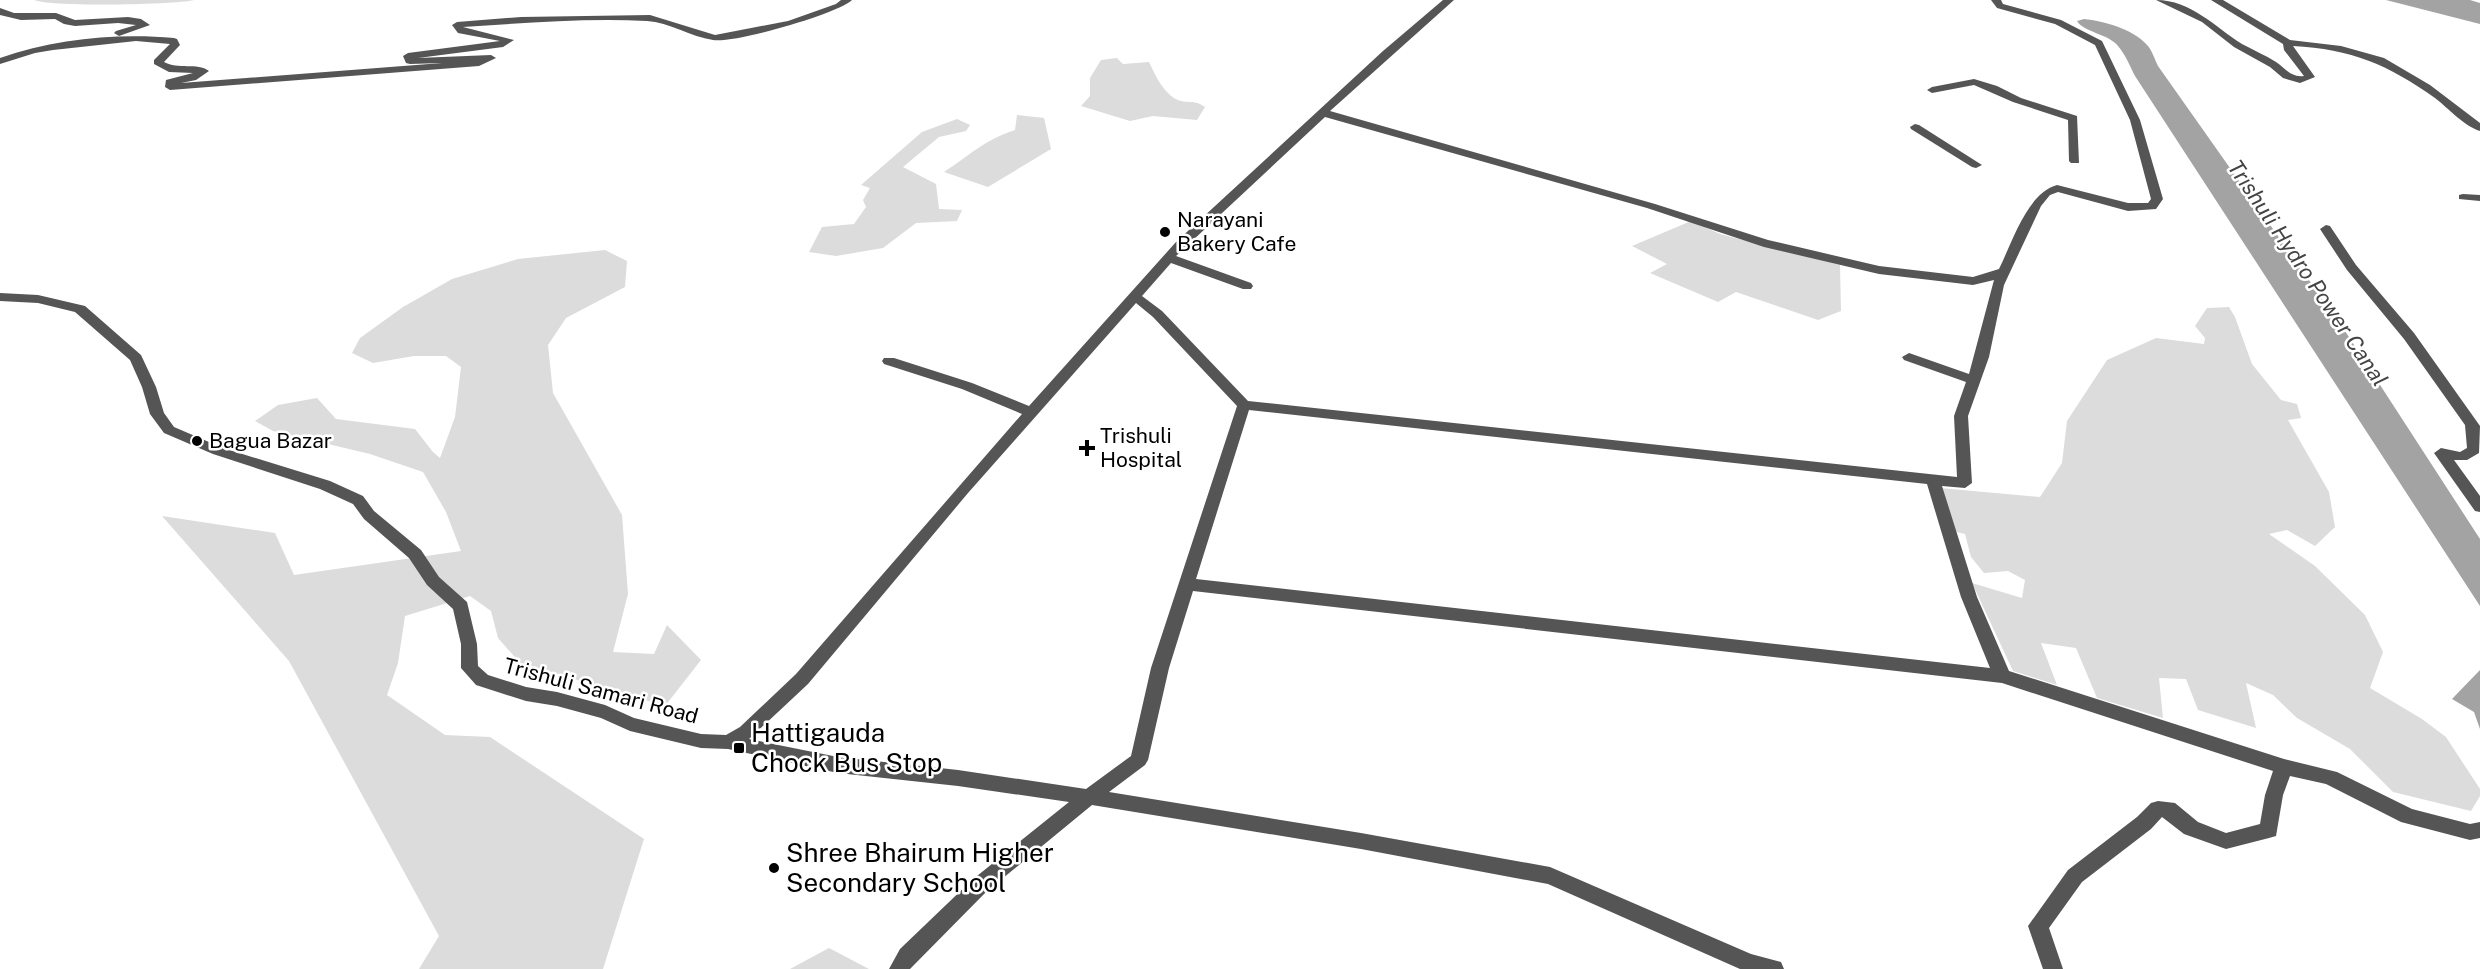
<svg xmlns="http://www.w3.org/2000/svg" width="2480" height="969" font-family="'Public Sans',sans-serif">
<style>
.green{fill:#dcdcdc}
.water{fill:#a3a3a3}
.lines{fill:none;stroke-linecap:round;stroke-linejoin:round}
.minor{fill:#555;fill-rule:evenodd}
.poi-dot{fill:#000;stroke:#fff;stroke-width:2}
.labels{text-anchor:middle;stroke-width:5;stroke-linejoin:round;paint-order:stroke}
.poi-label{font-size:21px;fill:#000;stroke:#fff;text-anchor:start}
.street-label{font-size:21px;fill:#000;stroke:#fff}
.water-label{font-size:22px;font-style:italic;fill:#444;stroke:#fff}
.near-poi-label{font-size:26px;fill:#000;stroke:#fff;text-anchor:start}
</style>
<rect width="100%" height="100%" fill="#fff"/>
<g class="green">
<path d="M34 0H194C176 5 48 7 34 0Z"/>
<path d="M1117 58 1123 64 1149 62C1155 75 1164 94 1178 100 1188 104 1194 99 1205 107L1197 120 1153 116 1130 121 1081 106 1090 96V78L1101 60Z"/>
<path d="M1017 115 1044 118 1051 149 988 187 944 172C970 155 984 140 1015 130Z"/>
<path d="M957 119 970 125 966 131 939 137 903 167 936 184 939 209 962 210 957 221 916 223 883 248 836 256 809 252 822 227 854 224 866 207 863 200 870 188 861 185 922 132Z"/>
<path d="M1691 221 1720 234 1840 265 1841 311 1818 320 1736 292 1718 302 1650 273 1667 264 1632 246Z"/>
<path d="M605 250 627 261 625 287 566 318 548 345 553 393 622 515 628 594 613 652 654 654 667 625 701 660 665 706 520 663 498 638 491 611 470 596 405 616 398 663 387 695 445 735 490 737 644 839 603 969H419L439 936 289 661 162 516 275 533 294 575 461 551 446 512 423 472 370 454 273 431 255 421 278 405 317 398 336 419 415 429 433 452 440 458 455 417 461 367 446 356H414L373 363 352 353 360 338 403 307 452 279 518 259Z"/>
<path d="M2229 307 2235 317 2252 364 2281 400 2297 404 2301 418 2288 420 2329 492 2335 527 2315 546 2287 530 2269 534 2315 566 2365 615 2383 652 2370 688 2422 719 2446 737 2480 789V796L2471 811 2393 792 2350 749 2297 718 2273 695 2246 683 2256 728 2198 710 2186 679 2159 678 2163 718 2097 698 2076 648 2041 643 2057 685 2013 671 1972 583 2022 598 2025 580 2008 571 1984 573 1971 557 1965 534 1953 531 1940 488 2040 497 2062 463 2067 421 2107 360 2156 338 2204 344 2205 338 2195 326 2207 308Z"/>
<path d="M829 948 869 969H790Z"/>
</g>
<g class="water">
<path d="M2386 0H2470L2480 3V24Z"/>
<path d="M2084 19C2104 21 2133 29 2147 45 2152 50 2155 60 2158 66L2347 334 2480 539V606L2135 76C2130 66 2125 54 2118 46 2109 34 2083 32 2077 21Z"/>
<path d="M2480 670V729L2474 712 2452 699Z"/>
</g>
<g class="lines">
<g class="minor">
<path d="M841 0H852C838 14 732 44 713 40 691 37 669 22 647 21 586 18 524 23 463 27L514 40 503 47 418 58 491 55 496 58 479 66 170 90 165 87 166 80 193 73 169 72 154 64V60L170 44 136 41 53 50 35 53 0 64V58C55 39 116 33 174 38L177 39 180 45 164 62C178 70 197 62 209 71L196 80 181 83 442 63 410 64 406 63 403 56 408 53 500 41 458 33 452 25 457 22 521 17 650 15 715 35 788 21 836 4Z"/>
<path d="M1443 0H1454L1330 111 1655 204 1768 240 1879 266 1973 277 1999 269C2012 243 2027 193 2057 185L2128 203H2148L2151 199 2130 120 2095 45 2055 24 1997 8 1991 0H2001L2003 4 2061 20 2102 41 2140 120 2163 199 2156 209 2128 211 2058 192 2050 195 2041 206 2004 285 1989 357 1968 416 1972 483 1965 488 1942 486 1977 597 2009 671 2284 759 2337 772 2412 809 2470 824 2480 822V838L2470 840 2401 822 2326 784 2290 776 2283 795 2276 836 2269 838 2226 849 2184 834 2162 817 2151 829 2082 882 2049 928 2063 969H2043L2028 926 2068 870 2137 817 2151 803 2158 801 2175 803 2198 822 2226 833 2260 824 2265 795 2273 771 2002 683 1193 591 1169 668 1148 760 1145 765 1109 792 1361 833 1550 867 1751 954 1781 962 1784 969H1740L1548 884 1361 849 1092 805 986 892 910 969H889L900 949 972 880 1069 802 958 786 838 773 728 749 701 748 630 731 601 718 557 706 526 701 476 685 461 668V644L453 609 427 585 409 558 364 519 353 504 320 489 213 454 164 433 150 414 142 387 130 360 75 312 38 303 0 301V293L38 295 85 306 141 355 156 387 164 413 174 427 223 448 330 481 363 496 374 511 421 550 439 577 467 602 477 644 478 666 488 675 526 687 557 692 605 705 634 718 701 734 726 735 740 727 796 674 1022 414 962 389 884 364 882 361 884 358H894L972 383 1029 406 1176 242 1383 51ZM1325 117 1647 208 1764 247 1879 274 1973 285 1994 280 1969 374 1909 353 1902 357 1904 360 1966 382 1954 416 1957 477 1248 401 1162 311 1142 296 1171 263 1243 289H1251L1253 286 1251 283 1176 256ZM1136 303 1153 317 1237 406 1151 668 1131 756 1086 789 958 770 838 757 749 739 808 684 968 493ZM1249 410 1927 484 1961 597 1990 668 1196 579Z"/>
<path d="M2156 0C2191 0 2215 27 2242 44 2253 50 2265 55 2276 62 2285 68 2291 78 2304 76L2284 50 2283 44 2211 0H2223L2290 40 2341 46 2384 58 2430 85 2480 123V131C2464 126 2448 108 2435 98 2389 65 2351 49 2293 46L2315 77 2300 83 2283 78 2270 67 2234 47 2202 22Z"/>
<path d="M0 8 14 13H56L75 20 128 17 141 19 150 25 119 36 114 33 116 31 136 25 118 23 75 26 64 24 55 19 21 20 0 15Z"/>
<path d="M1974 79 1997 86 2021 98 2077 116 2079 163H2071L2069 161 2068 120 2013 102 1974 85 1932 93 1927 90 1932 87Z"/>
<path d="M1915 124 1919 125 1982 165 1976 168 1972 167 1911 129 1910 127Z"/>
<path d="M2463 194 2480 195V201L2459 199V195Z"/>
<path d="M2326 225 2330 226 2356 265 2414 333 2480 426 2479 453 2467 460H2454L2480 496V512L2475 511 2434 453 2441 448 2460 452 2467 448 2465 425 2404 339 2347 270 2320 229Z"/>
</g>
</g>
<g class="poi-dot">
<circle cx="1165" cy="232" r="6"/>
<circle cx="197" cy="441" r="6"/>
<path d="M1084 439h6v6h6v6h-6v6h-6v-6h-6v-6h6z"/>
<rect x="733" y="742" width="12" height="12" rx="3"/>
<circle cx="774" cy="868" r="6"/>
</g>
<g class="labels">
<g class="poi-label">
<text x="1177" y="227">Narayani<tspan x="1177" dy="24">Bakery Cafe</tspan></text>
<text x="1100" y="443">Trishuli<tspan x="1100" dy="24">Hospital</tspan></text>
<text x="209" y="448">Bagua Bazar</text>
</g>
<g class="street-label">
<text transform="translate(601 691) rotate(15)" y="7">Trishuli Samari Road</text>
</g>
<g class="water-label">
<text transform="translate(2308 273) rotate(56)" y="8">Trishuli Hydro Power Canal</text>
</g>
<g class="near-poi-label">
<text x="751" y="742">Hattigauda<tspan x="751" dy="30">Chock Bus Stop</tspan></text>
<text x="786" y="862">Shree Bhairum Higher<tspan x="786" dy="30">Secondary School</tspan></text>
</g>
</g>
</svg>
